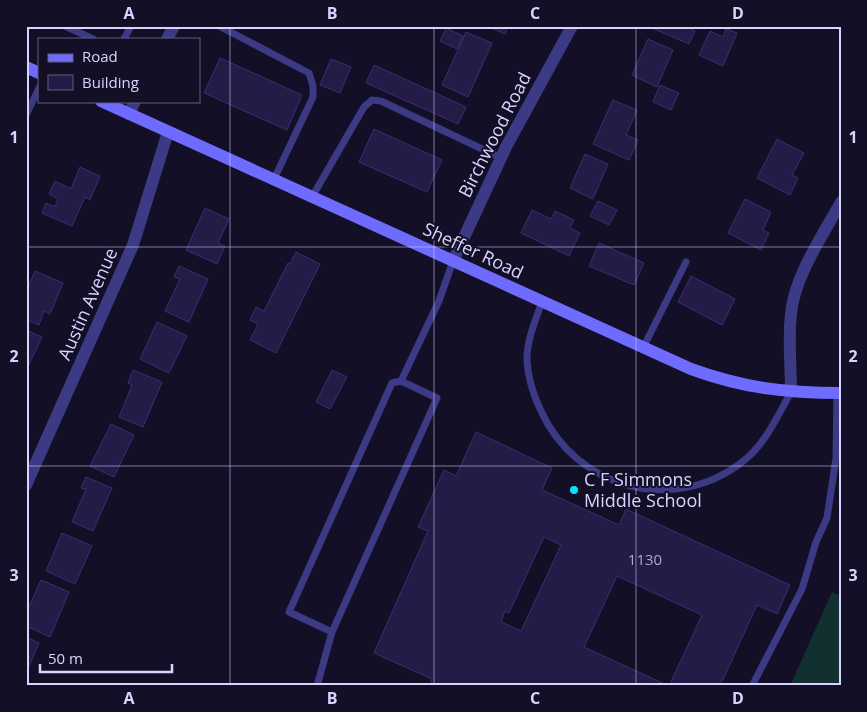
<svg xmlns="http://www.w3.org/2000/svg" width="867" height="712" font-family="'Open Sans',sans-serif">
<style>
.green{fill:#12302f}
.building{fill:#241b47;stroke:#3b2d73;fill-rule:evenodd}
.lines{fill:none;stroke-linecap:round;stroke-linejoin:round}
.lane{stroke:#3d3a85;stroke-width:7}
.street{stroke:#3d3a85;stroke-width:12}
.secondary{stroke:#6f6bff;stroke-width:12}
.grid{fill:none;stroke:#d9d4ff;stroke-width:1;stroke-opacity:0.55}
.poi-dot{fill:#00e5ff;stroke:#130f26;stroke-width:2}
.labels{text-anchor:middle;stroke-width:4;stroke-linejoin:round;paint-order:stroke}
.number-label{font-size:15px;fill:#aca6d1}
.street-label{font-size:18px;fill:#d9d4ff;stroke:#130f26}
.poi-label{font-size:18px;fill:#d9d4ff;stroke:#130f26;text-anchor:start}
.neatline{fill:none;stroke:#d9d4ff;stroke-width:2}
.grid-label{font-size:16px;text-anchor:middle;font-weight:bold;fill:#d9d4ff}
</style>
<rect width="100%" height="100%" fill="#130f26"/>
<path class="green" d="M832 592 841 596V686H790Z"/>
<g class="building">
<path d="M487 26H508L505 34Z"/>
<path d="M655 26H692L691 29 695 31 689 44 654 29Z"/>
<path d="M446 28 463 36 457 49 440 41Z"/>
<path d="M726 29 737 33 723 66 699 55 710 31 723 37Z"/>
<path d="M466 32 492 43 468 97 442 85Z"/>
<path d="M648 39 673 50 657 87 632 75Z"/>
<path d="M220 58 302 95 287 130 204 93Z"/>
<path d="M331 59 351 67 340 93 320 85Z"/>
<path d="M374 65 466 107 458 124 366 83Z"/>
<path d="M660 85 679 93 671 110 653 102Z"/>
<path d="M613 100 637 110 626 135 638 140 629 160 593 144Z"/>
<path d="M374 129 442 160 427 192 359 162Z"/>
<path d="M777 139 804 153 792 175 798 178 790 195 757 178Z"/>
<path d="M585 154 608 164 593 199 570 188Z"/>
<path d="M80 167 100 176 90 200 85 197 72 226 42 213 46 203 55 207 58 199 49 194 55 181 71 189Z"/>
<path d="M745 199 771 212 763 230 769 233 761 250 728 233Z"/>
<path d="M598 201 617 210 609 225 590 216Z"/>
<path d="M205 208 229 219 218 243 225 246 217 264 186 250Z"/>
<path d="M532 210 551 219 555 211 574 220 570 228 580 233 569 256 521 233Z"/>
<path d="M599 243 644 263 634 285 589 266Z"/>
<path d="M296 252 320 264 276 353 250 340 258 324 250 320 256 307 264 311 288 263 290 264Z"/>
<path d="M179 266 208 279 189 322 165 311 180 279 174 277Z"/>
<path d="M35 271 63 283 50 314 44 311 39 325 26 320V292Z"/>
<path d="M691 276 735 299 722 325 678 302Z"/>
<path d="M157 322 187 336 169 373 140 359Z"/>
<path d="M26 330 42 337 26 371Z"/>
<path d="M133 370 162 382 143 427 119 417 132 385 128 383Z"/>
<path d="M332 370 347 377 330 409 316 402Z"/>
<path d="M111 424 134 435 114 477 90 466Z"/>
<path d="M476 432 552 468 542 490 619 525 626 509 790 585 777 614 757 605 720 686H669L702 615 617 576 584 647 669 686H429L432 679 374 653 428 531 418 527 444 470 456 476ZM544 537 561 545 521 631 501 622 505 611 509 613Z"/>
<path d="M86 477 112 488 93 531 72 522 86 489 81 488Z"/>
<path d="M62 533 92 546 75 584 46 571Z"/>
<path d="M41 580 69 592 50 637 26 626V613Z"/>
<path d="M26 637 39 643 26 673Z"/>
</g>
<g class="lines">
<g class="lane">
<path d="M65 26 93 39"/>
<path d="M219 26 309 73 313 86V97L274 179"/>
<path d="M124 39 131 26"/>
<path d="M26 115 39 88"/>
<path d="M312 197 364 107 372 100 381 101 501 158"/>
<path d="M542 302C536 319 528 337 527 356 527 375 533 394 541 411 576 488 672 515 741 463 765 445 777 417 791 392"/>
<path d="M643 348 686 262"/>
<path d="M401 381 439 301 453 261"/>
<path d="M317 686 332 632 437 398 401 381 392 383 289 612 332 632"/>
<path d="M752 686 802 589 816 542 827 518 836 458 837 393"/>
</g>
<g class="street">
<path d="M167 39 174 26"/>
<path d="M129 114 135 101"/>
<path d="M453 261 506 147 572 26"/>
<path d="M791 392C791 366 788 340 791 314 794 277 823 235 841 202"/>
<path d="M26 485 133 245 168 132"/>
</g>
<g class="secondary">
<path d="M26 67 39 73"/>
<path d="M101 101 691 369C743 388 786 393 841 393"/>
</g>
</g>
<path class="grid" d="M230 26V686M434 26V686M636 26V686M26 247H841M26 466H841"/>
<circle class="poi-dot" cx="574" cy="490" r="5"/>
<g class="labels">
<g class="number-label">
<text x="645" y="565">1130</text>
</g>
<g class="street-label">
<text transform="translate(495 135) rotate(-63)" y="6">Birchwood Road</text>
<text transform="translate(473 251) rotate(25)" y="6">Sheffer Road</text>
<text transform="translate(88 304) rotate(-66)" y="6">Austin Avenue</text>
</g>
<g class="poi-label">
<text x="584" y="486">C F Simmons<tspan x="584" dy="21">Middle School</tspan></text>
</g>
</g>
<rect width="867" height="712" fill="none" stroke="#130f26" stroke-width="55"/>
<rect x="38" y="38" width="162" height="65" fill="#130f26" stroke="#625e7d"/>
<rect x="48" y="54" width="25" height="8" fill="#6f6bff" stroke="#625e7d"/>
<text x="82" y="62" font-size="15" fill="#d9d4ff">Road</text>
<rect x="48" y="75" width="25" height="15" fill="#241b47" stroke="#625e7d"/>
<text x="82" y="88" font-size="15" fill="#d9d4ff">Building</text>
<path d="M40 664v8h132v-8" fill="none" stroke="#d9d4ff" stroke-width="2.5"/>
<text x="48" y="664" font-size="15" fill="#d9d4ff" stroke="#130f26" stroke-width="4" paint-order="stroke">50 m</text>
<rect x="28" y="28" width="812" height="656" class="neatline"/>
<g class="grid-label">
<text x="129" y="19">A</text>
<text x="332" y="19">B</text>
<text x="535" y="19">C</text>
<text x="738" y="19">D</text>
<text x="14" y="143">1</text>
<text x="853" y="143">1</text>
<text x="14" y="362">2</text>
<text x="853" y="362">2</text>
<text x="14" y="581">3</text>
<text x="853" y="581">3</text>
<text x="129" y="704">A</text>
<text x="332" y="704">B</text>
<text x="535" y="704">C</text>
<text x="738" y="704">D</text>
</g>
</svg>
